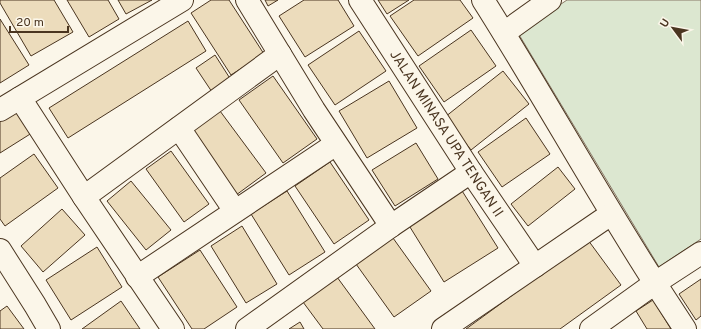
<svg xmlns="http://www.w3.org/2000/svg" width="701" height="329" font-family="Overpass,sans-serif">
<style>
.green{fill:#dce7d0;stroke:#887966}
.building{fill:#ecdcbc;stroke:#4a3520}
.lines{fill:none;stroke-linecap:round;stroke-linejoin:round}
.minor-casing{stroke:#4a3520;stroke-width:24}
.minor{stroke:#fbf6e9;stroke-width:22}
.labels{text-anchor:middle;stroke-width:3;stroke-linejoin:round;paint-order:stroke}
.street-label{font-size:14px;fill:#4a3520;stroke:#fbf6e9}
</style>
<rect width="100%" height="100%" fill="#fbf6e9"/>
<path class="green" d="M567 0H701V239L659 267 518 33Z"/>
<g class="building">
<path d="M0 0H54L73 32 31 56 0 3Z"/>
<path d="M67 0H108L119 19 89 37Z"/>
<path d="M118 0H152L126 14Z"/>
<path d="M211 0H229L264 54 231 75 191 13Z"/>
<path d="M265 0H278L268 6Z"/>
<path d="M304 0H338L354 26 305 57 279 16Z"/>
<path d="M378 0H409L387 14Z"/>
<path d="M414 0H460L473 18 418 56 390 16Z"/>
<path d="M0 19 29 65 0 83Z"/>
<path d="M188 21 206 51 68 138 49 108Z"/>
<path d="M471 30 496 66 444 102 419 66Z"/>
<path d="M359 31 386 71 335 105 308 65Z"/>
<path d="M215 55 231 80 212 92 196 68Z"/>
<path d="M503 71 529 104 471 150 445 117Z"/>
<path d="M273 76 317 139 283 163 239 100Z"/>
<path d="M389 81 417 128 367 158 339 111Z"/>
<path d="M20 106 35 131 0 153V118Z"/>
<path d="M220 111 266 173 232 198 186 135Z"/>
<path d="M526 118 550 154 502 187 478 152Z"/>
<path d="M416 143 438 179 395 206 372 170Z"/>
<path d="M171 151 209 204 184 222 146 169Z"/>
<path d="M34 154 58 188 5 226 0 219V178Z"/>
<path d="M330 162 369 220 334 244 295 186Z"/>
<path d="M558 167 575 189 528 226 511 204Z"/>
<path d="M131 181 171 230 146 250 107 201Z"/>
<path d="M459 186 498 248 444 282 405 219Z"/>
<path d="M287 191 325 252 289 275 251 214Z"/>
<path d="M62 209 85 235 43 272 21 246Z"/>
<path d="M242 226 277 284 246 303 211 246Z"/>
<path d="M393 238 431 291 394 317 356 264Z"/>
<path d="M588 240 621 285 560 329H466Z"/>
<path d="M97 247 122 287 71 320 46 280Z"/>
<path d="M200 250 237 307 204 329H192L158 277Z"/>
<path d="M337 277 375 329H323L303 302Z"/>
<path d="M701 279V316L696 320 679 294Z"/>
<path d="M653 300 671 329H647L636 311Z"/>
<path d="M121 301 140 329H82Z"/>
<path d="M7 306 24 329H0V311Z"/>
<path d="M300 322 304 329H289Z"/>
</g>
<g class="lines">
<g class="minor-casing">
<g id="minor">
<path d="M247 0 314 110 391 226"/>
<path d="M360 0 471 172 535 266"/>
<path d="M483 0C542 93 595 190 655 283L701 253"/>
<path d="M504 33 550 0"/>
<path d="M20 98 84 197 173 329"/>
<path d="M0 110 182 0"/>
<path d="M179 128 235 211"/>
<path d="M84 197 280 54"/>
<path d="M0 250 35 305 49 329"/>
<path d="M137 277 336 144"/>
<path d="M247 329 391 226 471 172"/>
<path d="M443 329 611 214"/>
<path d="M591 329 655 283 685 329"/>
</g>
</g>
<use href="#minor" class="minor"/>
</g>
<g class="labels">
<g class="street-label">
<text transform="translate(447 133) rotate(57)" y="5">JALAN MINASA UPA TENGAN II</text>
</g>
</g>
<g transform="translate(673 28) rotate(302)" stroke="#fbf6e9" stroke-width="3" paint-order="stroke">
<path d="M0-3L7 15L0 10L-7 15Z" fill="#4a3520"/>
<text y="-6" font-size="11" font-weight="bold" text-anchor="middle" fill="#4a3520">U</text>
</g>
<path d="M10 26v6h58v-6" fill="none" stroke="#4a3520" stroke-width="2"/>
<text x="16" y="26" font-size="12" fill="#4a3520" stroke="#fbf6e9" stroke-width="3" paint-order="stroke">20 m</text>
</svg>
